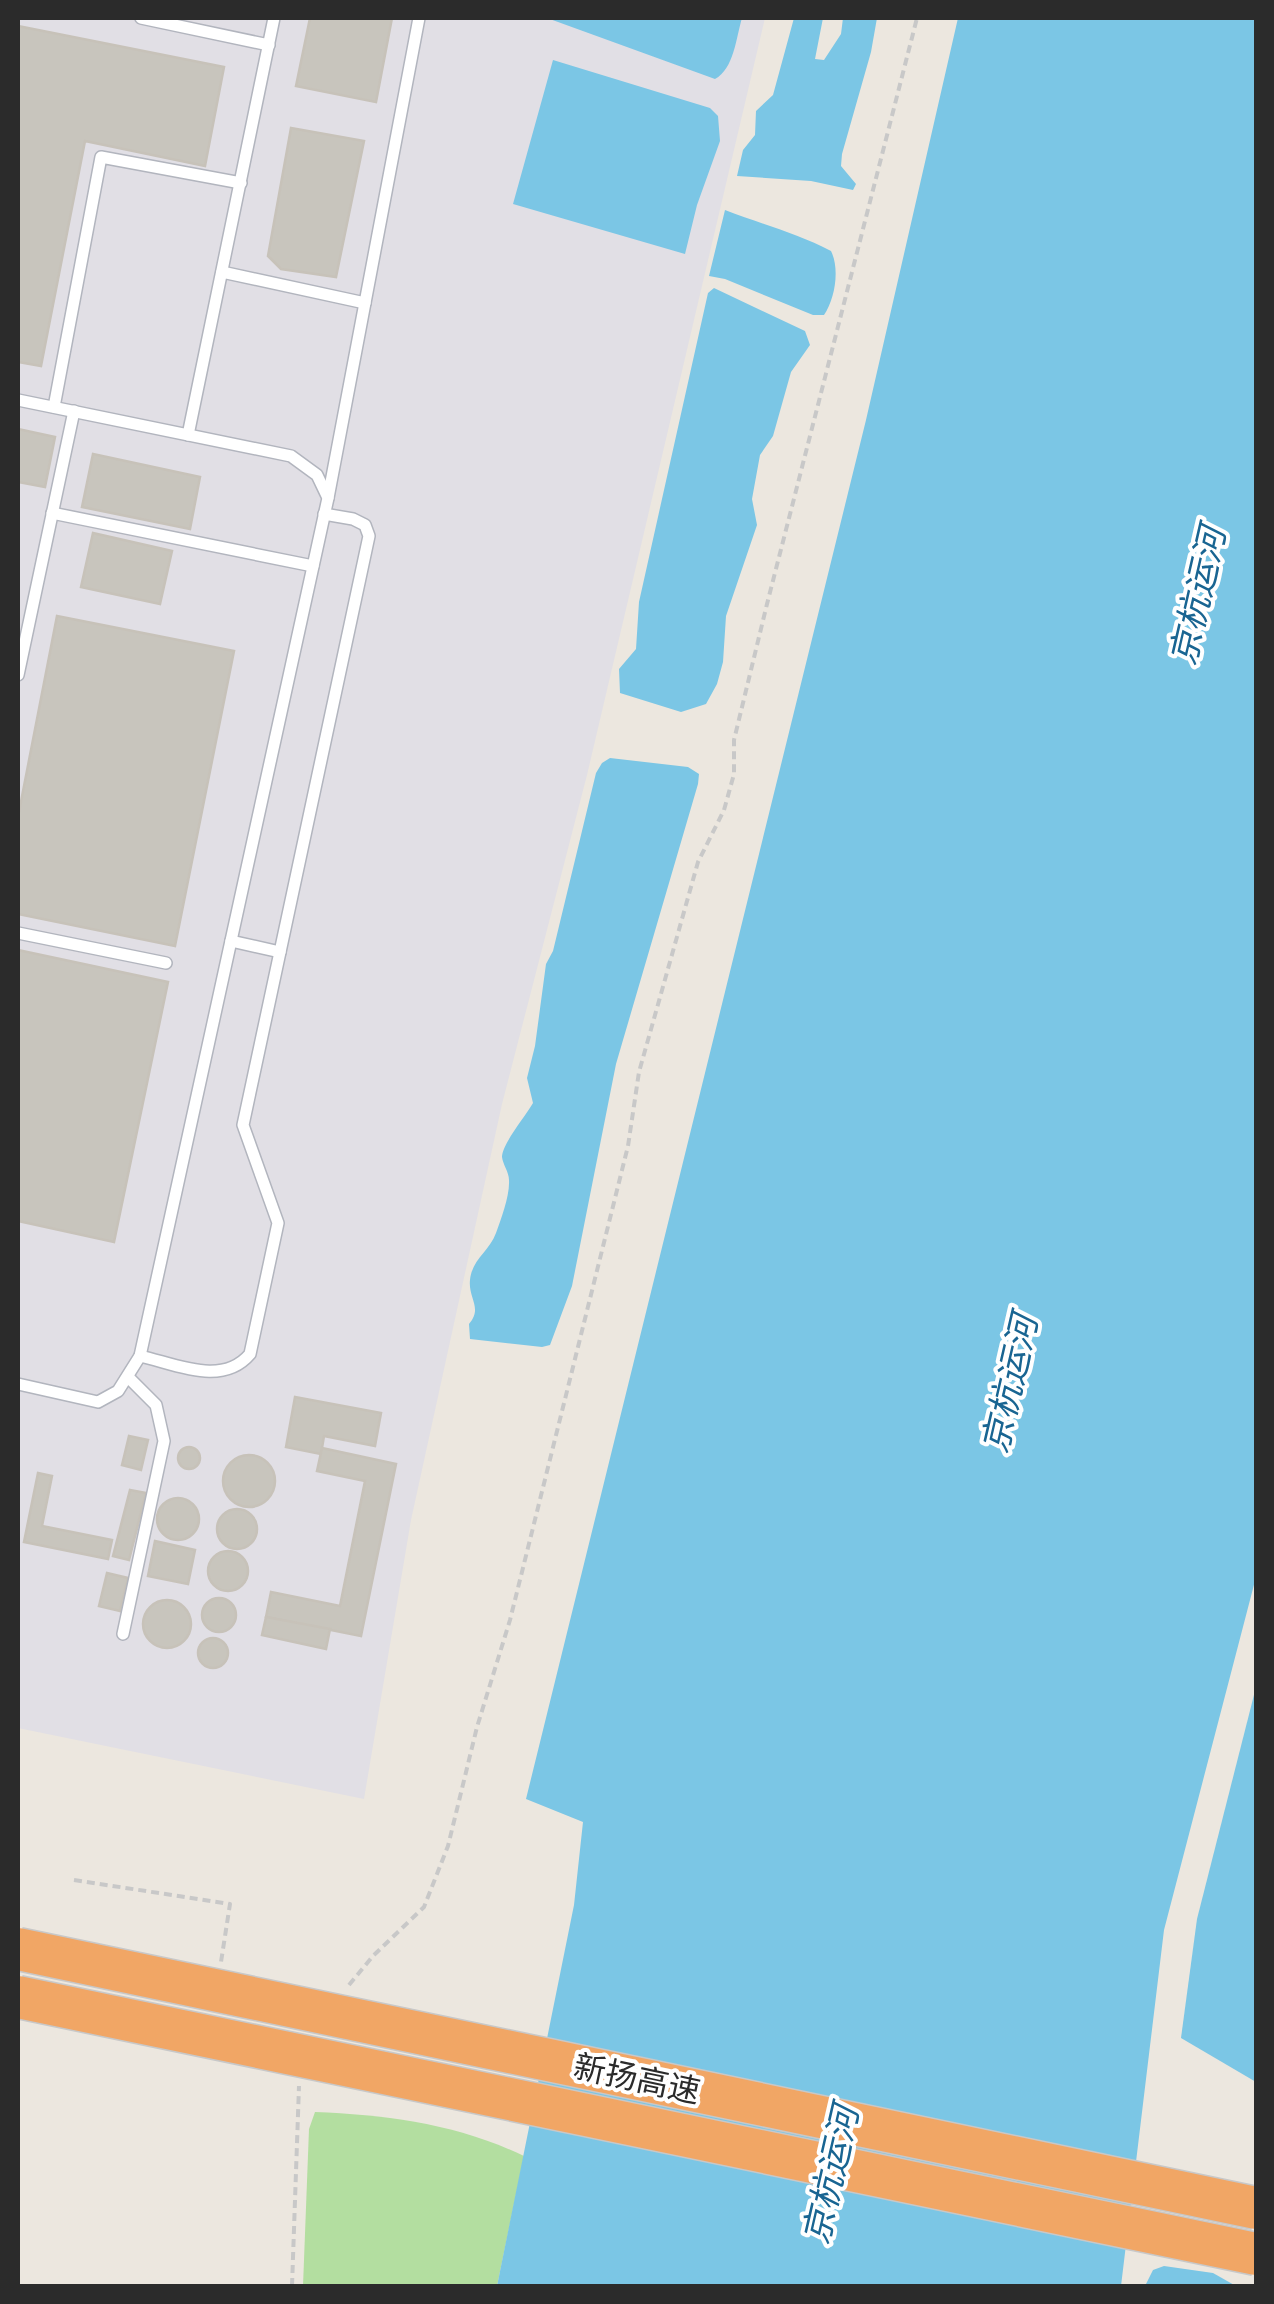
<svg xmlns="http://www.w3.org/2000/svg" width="1274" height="2304" font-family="'DM Sans','Noto Sans SC',sans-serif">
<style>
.industrial{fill:#e1dfe5}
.green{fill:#b3dea0}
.water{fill:#7bc6e5}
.building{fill:#c8c5bd;stroke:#c7c2b9;stroke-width:2.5}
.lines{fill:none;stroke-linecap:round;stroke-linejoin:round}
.lane-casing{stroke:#b2b5be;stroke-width:14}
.path{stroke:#c8c8c8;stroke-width:4;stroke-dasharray:8 5;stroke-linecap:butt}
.lane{stroke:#fff;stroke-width:11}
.highway-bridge-casing{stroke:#c8c8c8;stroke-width:45;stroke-linecap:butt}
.highway-bridge{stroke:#f1a665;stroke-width:42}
.labels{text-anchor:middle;stroke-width:8;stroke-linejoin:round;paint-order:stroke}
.street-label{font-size:32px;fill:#2b2b2b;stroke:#fff}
.water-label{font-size:35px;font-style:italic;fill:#196592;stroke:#fff}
</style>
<rect width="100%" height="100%" fill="#ece7df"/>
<path class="industrial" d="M18 18H765L587 775 502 1104 411 1520 364 1799 18 1728Z"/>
<path class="green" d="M315 2112C388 2115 457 2124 524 2156L497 2286H303L309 2129Z"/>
<g class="water">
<path d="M547 18H742C736 38 734 69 715 79Z"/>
<path d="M794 18H823L815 59 824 60 841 34 843 18H877L871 52 842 154 841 166 856 184 853 190 811 181 737 176 743 150 755 135 756 111 773 95Z"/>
<path d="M958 18H1256V1577L1164 1930 1121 2286H497L574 1905 583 1822 526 1799 866 420Z"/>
<path d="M553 60 710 108 718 116 720 141 697 205 685 254 513 204Z"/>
<path d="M725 210C761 224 797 233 831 251 840 269 835 299 824 315H813L725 279 709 276Z"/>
<path d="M714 288 805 331 810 345 791 372 773 436 760 455 752 499 757 525 726 616 723 662 717 684 706 704 681 712 620 693 619 669 636 649 639 602 708 293Z"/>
<path d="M610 758 688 767 699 774 698 784 616 1064 572 1286 550 1345 542 1347 470 1339 469 1324C483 1308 468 1298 470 1280 472 1259 489 1252 496 1233 501 1219 510 1195 509 1180 509 1172 503 1165 502 1157 502 1144 525 1117 533 1103L527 1078 535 1046 546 964 553 951 596 773 602 763Z"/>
<path d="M1256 1687V2082L1181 2038 1197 1919Z"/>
<path d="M1164 2266 1213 2273 1236 2286H1145L1153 2270Z"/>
</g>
<g class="building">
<path d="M310 18H392L376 102 296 86Z"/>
<path d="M18 26 224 67 205 166 85 141 41 366 18 362Z"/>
<path d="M291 128 364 141 336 277 281 269 268 256Z"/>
<path d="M18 429 55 437 45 487 18 482Z"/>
<path d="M93 454 200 477 190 529 82 507Z"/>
<path d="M93 533 172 551 160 604 81 587Z"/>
<path d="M57 616 234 651 175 946 18 914V817Z"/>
<path d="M18 950 168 982 114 1242 18 1221Z"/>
<path d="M295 1397 381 1413 375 1446 324 1436 321 1454 286 1447Z"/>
<path d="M129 1436 148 1440 141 1470 122 1465Z"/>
<circle cx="189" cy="1458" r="11"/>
<path d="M322 1448 396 1464 361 1636 266 1617 271 1592 340 1606 365 1481 317 1471Z"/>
<circle cx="249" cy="1481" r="26"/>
<path d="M38 1473 52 1476 42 1526 112 1540 108 1559 24 1542Z"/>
<path d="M130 1490 146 1493 129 1560 113 1556Z"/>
<circle cx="178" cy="1519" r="21"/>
<circle cx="237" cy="1529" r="20"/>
<path d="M155 1541 195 1550 188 1584 148 1576Z"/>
<circle cx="228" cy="1571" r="20"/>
<path d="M107 1573 128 1578 120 1611 99 1606Z"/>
<circle cx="219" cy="1615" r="17"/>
<circle cx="167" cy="1624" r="24"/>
<path d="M266 1617 330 1629 326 1649 262 1635Z"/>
<circle cx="213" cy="1653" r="15"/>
</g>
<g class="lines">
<g class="lane-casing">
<g id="lane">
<path d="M141 18 269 45"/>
<path d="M222 272 365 303"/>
<path d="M18 400 291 456 317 475 328 498 140 1356 118 1391 98 1402 18 1384"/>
<path d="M54 407 101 157 241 183"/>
<path d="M188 435 274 18"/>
<path d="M328 498 419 18"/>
<path d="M52 513 313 566"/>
<path d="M18 675 74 411"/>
<path d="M18 933 166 963"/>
<path d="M231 941 280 952"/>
<path d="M140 1356C176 1364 222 1387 250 1354L278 1223 243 1125 369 536 365 525 353 519 324 514"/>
<path d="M123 1634 164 1441 156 1405 129 1378"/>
</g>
</g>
<g class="path">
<path d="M74 1880 230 1904 221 1962"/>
<path d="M349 1985 373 1956 424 1907 448 1846 477 1727 510 1620 628 1146 639 1072 698 862 724 810 734 774V740L767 604 917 18"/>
<path d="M292 2286 299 2086"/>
</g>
<use href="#lane" class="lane"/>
<g class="highway-bridge-casing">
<g id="highway-bridge">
<path d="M18 1949 1256 2208"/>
<path d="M18 1997 1256 2254"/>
</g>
</g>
<use href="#highway-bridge" class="highway-bridge"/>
</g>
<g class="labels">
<g class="street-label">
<text transform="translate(637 2079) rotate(12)" y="11">新扬高速</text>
</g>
<g class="water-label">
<text transform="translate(1198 596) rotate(-77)" y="12">京杭运河</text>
<text transform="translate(1010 1384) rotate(-77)" y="12">京杭运河</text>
<text transform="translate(831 2175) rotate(-77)" y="12">京杭运河</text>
</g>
</g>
<rect width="1274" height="2304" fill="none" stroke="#2b2b2b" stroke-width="40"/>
</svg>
